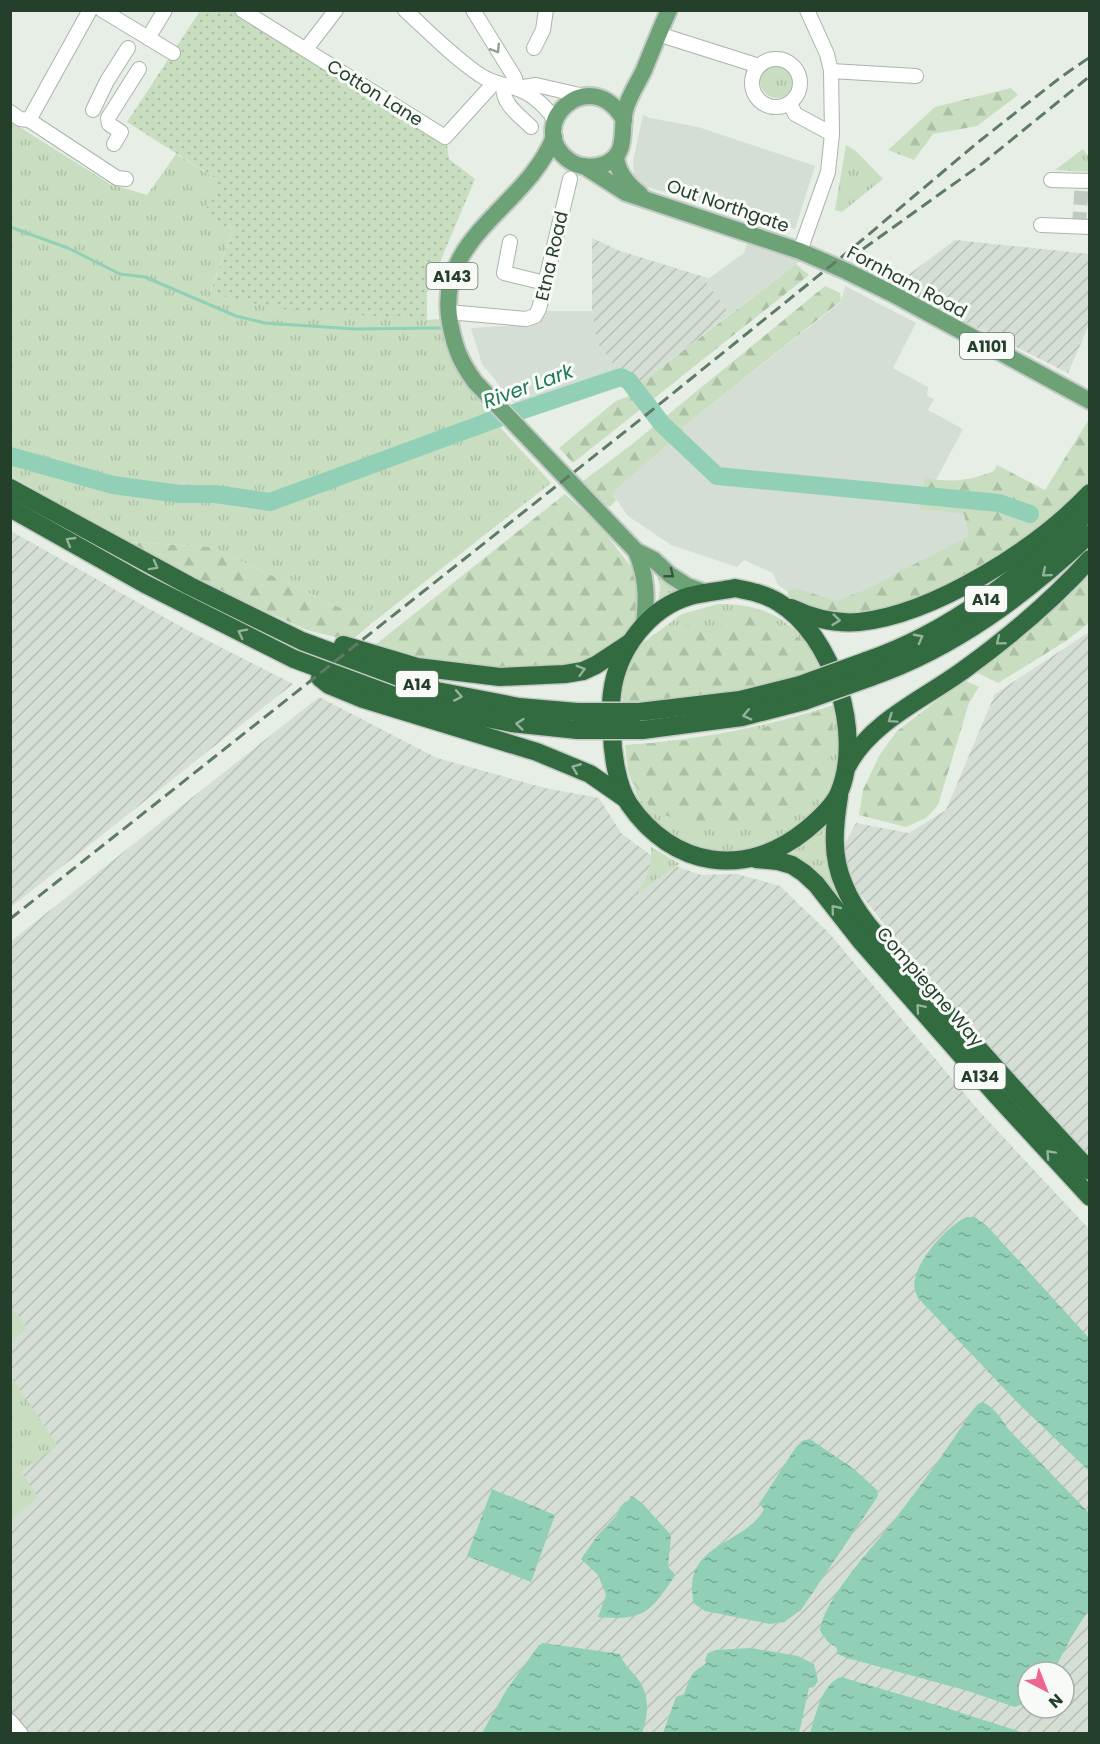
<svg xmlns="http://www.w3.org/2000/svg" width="1100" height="1744" font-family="Poppins,sans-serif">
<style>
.built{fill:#d4ded4}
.industrial{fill:url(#industrial-furrows);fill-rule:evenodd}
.grass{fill:url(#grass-tufts)}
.forest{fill:url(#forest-firs)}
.garden{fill:url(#garden-dots)}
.pitch{fill:#c9dec0}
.water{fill:url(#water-ripples)}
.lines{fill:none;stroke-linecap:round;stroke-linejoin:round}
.stream{stroke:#91d0b7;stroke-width:3}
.river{stroke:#91d0b7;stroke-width:18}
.minor-tunnel{stroke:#bfcbc0;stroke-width:14;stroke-dasharray:14 7;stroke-linecap:butt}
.minor-casing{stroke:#a8b6aa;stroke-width:16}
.major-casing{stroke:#c2cac3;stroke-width:20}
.highway-casing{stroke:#c2cac3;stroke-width:21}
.minor{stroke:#fff;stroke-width:14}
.major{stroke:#6ca276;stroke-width:16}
.highway{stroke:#326b40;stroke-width:18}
.rail{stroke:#607b65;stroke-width:3;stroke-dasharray:12 6;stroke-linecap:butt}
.highway-bridge-casing{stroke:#c2cac3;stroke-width:21;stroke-linecap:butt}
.highway-bridge{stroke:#326b40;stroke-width:18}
.oneway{stroke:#92a094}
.oneway2{stroke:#94b29c}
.oneway3{stroke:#37583d}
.labels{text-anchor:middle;stroke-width:6;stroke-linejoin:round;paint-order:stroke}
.shield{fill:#f7faf7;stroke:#647868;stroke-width:1.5}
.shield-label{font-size:16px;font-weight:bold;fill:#25402a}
.street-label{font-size:18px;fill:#25402a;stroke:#f7faf7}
.water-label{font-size:20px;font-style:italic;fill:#217a57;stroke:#f7faf7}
</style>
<defs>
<pattern id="industrial-furrows" width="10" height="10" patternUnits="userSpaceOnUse" patternTransform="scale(1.5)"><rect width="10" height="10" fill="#d4ded4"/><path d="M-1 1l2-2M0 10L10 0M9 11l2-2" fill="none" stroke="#b6c0b6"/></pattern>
<pattern id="grass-tufts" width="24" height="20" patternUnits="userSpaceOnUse" patternTransform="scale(1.5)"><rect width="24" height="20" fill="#c9dec0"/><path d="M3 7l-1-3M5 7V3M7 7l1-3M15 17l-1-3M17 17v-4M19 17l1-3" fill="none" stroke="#acc0a5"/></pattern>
<pattern id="forest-firs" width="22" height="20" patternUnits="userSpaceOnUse" patternTransform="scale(1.5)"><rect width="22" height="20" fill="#c9dec0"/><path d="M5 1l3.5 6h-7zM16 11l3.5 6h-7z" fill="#acc0a5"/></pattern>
<pattern id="garden-dots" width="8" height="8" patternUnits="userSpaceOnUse" patternTransform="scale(1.5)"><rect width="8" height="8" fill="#c9dec0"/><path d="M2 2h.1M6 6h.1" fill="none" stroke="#acc0a5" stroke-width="1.8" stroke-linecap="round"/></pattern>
<pattern id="water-ripples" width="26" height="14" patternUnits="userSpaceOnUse" patternTransform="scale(1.5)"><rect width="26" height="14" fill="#91d0b7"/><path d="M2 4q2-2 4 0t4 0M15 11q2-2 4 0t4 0" fill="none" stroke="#76aa95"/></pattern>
</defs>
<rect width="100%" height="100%" fill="#e6eee6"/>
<g class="built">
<path d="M643 115 650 118 698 127 815 166 795 229 640 185 634 177 633 161Z"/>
<path d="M747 243 801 260 730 314 705 281 744 253Z"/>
<path d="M845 286 916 323 893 368 928 387 927 396 934 399 928 410 963 429 936 480 925 478 921 509 964 514 970 536 864 590 836 602 796 588 787 591 778 585 773 573 744 560 737 567 671 545 628 516 612 493 666 446 682 439 683 427 841 302Z"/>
<path d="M546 311H592L597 343 620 373 519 409 482 364 471 328 524 325Z"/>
</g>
<g class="industrial">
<path d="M592 238 620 251 708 278 705 281 730 314 640 384 633 376 620 373 597 343 592 311Z"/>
<path d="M955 240 1089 254V325L1068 373 932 305 896 284Z"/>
<path d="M11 531 187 630 293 684 11 907Z"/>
<path d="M1089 632V1159L934 986 857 890 842 849 856 823 909 833 946 810 995 694Z"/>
<path d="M319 697 437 758 545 788 599 798 621 833 656 859 701 875 737 874 780 886 829 933 980 1112 1089 1229V1733H29L10 1712V942ZM1028 1672H1064V1708H1028Z"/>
</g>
<g class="grass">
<circle cx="777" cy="81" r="17"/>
<path d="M10 121 110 184 147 195 176 154 218 180 233 230 210 292 427 320 442 319C451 385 509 435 551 483L372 623 211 547 128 542 11 476Z"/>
<path d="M846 145 856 151 883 179 842 212 835 210Z"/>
<path d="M1083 149 1089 157V172L1055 170Z"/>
<path d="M656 571 686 593 658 607 660 586Z"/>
<path d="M718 604C768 603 798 624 822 666L773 685 722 699 623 704 624 691 652 636 682 614Z"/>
<path d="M837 704 843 729 835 790 794 837 733 855 695 847 671 835 661 827 644 807 637 796 628 771 625 745C698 740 767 727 837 704Z"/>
<path d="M830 819 852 918 782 859 806 843Z"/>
<path d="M651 847 680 864 655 880 634 897C647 882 652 866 651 847Z"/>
<path d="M10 1375 57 1445 21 1472 38 1497 11 1520Z"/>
</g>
<g class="forest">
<path d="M1011 88 1018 95 977 126 933 134 914 160 888 150 935 107Z"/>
<path d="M796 264 809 275 573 463 559 448 616 401 627 397 640 384Z"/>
<path d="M825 286 840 293 841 301 683 427V439L666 446 612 493 616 500 610 507 594 501 579 484 631 445Z"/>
<path d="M1089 419V483L1033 536 936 593 879 612 829 616 790 600 787 591 796 588 836 601 864 590 969 536 964 514 920 509 925 477C948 484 972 480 994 471L997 465 1045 490Z"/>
<path d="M565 494 600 526 641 580 638 620 620 640 596 659 576 665 495 671 414 660 375 645Z"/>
<path d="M128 542 211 547 372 623 351 641 307 630 234 597Z"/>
<path d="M1089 571V623L1066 641 998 683 976 672 1015 643Z"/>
<path d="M758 615 780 625 799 638 817 666 740 691 666 700 623 703 621 691 630 661 642 644 653 635 691 624 712 630 731 620Z"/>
<path d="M964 680 979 687 969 703 938 805 926 818 906 827 859 815 863 790 879 756 897 731Z"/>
<path d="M833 708 832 744 824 778 810 801 770 822 726 828 683 822 652 810 632 780 627 745 693 740 756 730Z"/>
</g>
<path class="garden" d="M200 11H235L446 139 449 159 475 179 427 293V320L279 309 210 293 233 230 203 216 218 180 127 122Z"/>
<path class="pitch" d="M11 1306 27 1328 11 1341Z"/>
<g class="water">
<path d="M967 1217H975L989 1228 1089 1338V1471L1018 1403 918 1298C915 1291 913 1286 915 1279 919 1258 948 1225 967 1217Z"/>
<path d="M983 1402C996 1408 1002 1421 1010 1431L1089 1513V1609L1072 1636 1053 1672H1028V1701L1015 1707 965 1690 847 1658 837 1654V1648L828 1642 820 1631C823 1601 869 1551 888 1528 918 1490 946 1451 972 1411L978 1404Z"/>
<path d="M810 1439 854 1469 877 1490 878 1496 801 1610 784 1622 770 1624 705 1611 693 1603C693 1597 692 1591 692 1585 694 1543 748 1541 764 1509L759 1504 796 1447 802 1441Z"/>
<path d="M492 1489 555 1515 531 1582 467 1556Z"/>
<path d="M631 1496 641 1502 671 1535 668 1567 674 1573V1577C650 1613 643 1621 598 1617L606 1595 598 1575 581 1559 597 1536 617 1515 620 1507 625 1502 628 1501Z"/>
<path d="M543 1643 620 1654C624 1666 633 1671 640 1682 650 1697 648 1718 642 1733H482L507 1689 539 1645Z"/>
<path d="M751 1648 798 1656 814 1664 818 1681 814 1687 809 1688 799 1733H663L676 1697 684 1694C690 1679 690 1672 706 1664L705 1660 708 1653 716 1650Z"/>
<path d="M841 1677 943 1707 1024 1733H810C816 1715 821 1684 841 1677Z"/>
</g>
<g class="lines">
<path class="stream" d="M10 227 68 248 120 274 145 277 236 316 265 323 355 329 440 328"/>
<path class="river" d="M10 456 113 485 180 494H215L270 502 493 420 621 377 629 381 662 424 717 476 999 503 1030 514"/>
<path class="minor-tunnel" d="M1079 226 1082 181"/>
<g class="minor-casing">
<g id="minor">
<path d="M102 10 173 53"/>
<path d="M242 10 445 137 494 83"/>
<path d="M405 10C429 32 453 57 480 75 491 83 503 84 515 88 532 93 545 106 555 120"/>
<path d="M473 10 515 78 517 88"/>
<path d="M658 34 759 66"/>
<path d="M148 38 165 10"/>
<path d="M534 48 543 30 546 10"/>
<path d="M306 49 336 10"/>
<circle cx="776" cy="83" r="24"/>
<path d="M831 71 916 76"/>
<path d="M503 86C503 105 518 114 531 127"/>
<path d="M517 88 536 85 584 96"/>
<path d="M790 103 795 114 832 134"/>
<path d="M93 110 107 81 128 48"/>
<path d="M10 112 20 119 29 120 117 178 126 179"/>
<path d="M29 120 90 10"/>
<path d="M114 144 121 132 109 124 108 118 139 69"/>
<path d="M1051 180 1090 181"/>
<path d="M1041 225 1090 227"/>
<path d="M510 242 504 273 545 283"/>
<path d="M800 251 828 172 832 134 831 71 827 54 807 10"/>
<path d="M448 312 526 319 535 316 539 309 570 179"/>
<path d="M10 1721 21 1734"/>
</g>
</g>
<g class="major-casing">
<g id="major">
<path d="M624 120C590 60 521 127 570 161 580 168 594 168 605 164 629 154 620 130 625 111 628 97 638 83 644 70 652 50 660 30 669 10"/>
<path d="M554 137C527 207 434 237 450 323 455 349 460 361 475 382L636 551 654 560 670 575 687 586 706 593"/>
<path d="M616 156C617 172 627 184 640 194"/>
<path d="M584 166 626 193 800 251 846 271 891 293 1090 401"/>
<path d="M636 551C647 578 647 597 644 625"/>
</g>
</g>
<g class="highway-casing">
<g id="highway">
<path d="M10 488 190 586 302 641 437 691 519 707 577 712"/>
<path d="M10 508 145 584 294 659 416 704 511 723 578 730"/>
<path d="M735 588C750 591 765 594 778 602 833 635 864 734 839 793 833 807 818 820 806 830 746 879 673 868 629 804 617 786 612 752 612 730 612 718 610 705 612 693 617 651 648 608 690 596 705 592 721 591 735 588Z"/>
<path d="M791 608C812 618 836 624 859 622 935 614 1038 548 1090 493"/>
<path d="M343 645 417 667 500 677 565 674 583 671 596 665 628 644"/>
<path d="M866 661C951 632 1022 575 1087 513"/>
<path d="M871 677C955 648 1026 594 1090 534"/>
<path d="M320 678 329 685 363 699 537 752 590 774 626 799"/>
<path d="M639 712 740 700 800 685"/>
<path d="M642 730 742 717 804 701"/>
<path d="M848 765C871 721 926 698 965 669 1009 637 1053 600 1090 559"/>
<path d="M839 796C834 827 831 856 844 885 858 921 891 950 916 978 973 1043 1031 1108 1090 1171"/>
<path d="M756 859 778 861 792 865 804 873 816 884 860 940 998 1097 1090 1197"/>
</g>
</g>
<use href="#minor" class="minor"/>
<use href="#major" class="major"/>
<use href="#highway" class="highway"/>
<g class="rail">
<path d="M863 249 983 163 1090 76"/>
<path d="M10 919 646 415 849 251 977 143 1061 77 1090 57"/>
</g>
<g class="highway-bridge-casing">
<g id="highway-bridge">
<path d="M800 685 866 661"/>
<path d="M804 701 871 677"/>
<path d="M577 712H639"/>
<path d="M578 730H642"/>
</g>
</g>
<use href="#highway-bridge" class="highway-bridge"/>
</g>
<defs><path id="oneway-chevron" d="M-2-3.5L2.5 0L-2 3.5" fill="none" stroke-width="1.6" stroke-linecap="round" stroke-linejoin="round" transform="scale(1.5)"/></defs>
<use class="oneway" href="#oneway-chevron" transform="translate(496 49) rotate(58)"/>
<g class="oneway2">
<use href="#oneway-chevron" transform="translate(70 541) rotate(-150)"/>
<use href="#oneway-chevron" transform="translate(154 566) rotate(29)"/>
<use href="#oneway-chevron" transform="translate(1046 573) rotate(140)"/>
<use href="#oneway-chevron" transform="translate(836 620) rotate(6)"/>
<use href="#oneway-chevron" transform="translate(242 633) rotate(-153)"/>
<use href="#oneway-chevron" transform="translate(919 638) rotate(-28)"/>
<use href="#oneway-chevron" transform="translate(1000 641) rotate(141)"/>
<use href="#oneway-chevron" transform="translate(581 670) rotate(-16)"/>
<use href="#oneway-chevron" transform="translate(458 696) rotate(11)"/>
<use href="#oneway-chevron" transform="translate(747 715) rotate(167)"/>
<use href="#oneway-chevron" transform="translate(892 719) rotate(146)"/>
<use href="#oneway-chevron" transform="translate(520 724) rotate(-174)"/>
<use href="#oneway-chevron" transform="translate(576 768) rotate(-158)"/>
<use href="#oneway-chevron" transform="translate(835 909) rotate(-129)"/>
<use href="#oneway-chevron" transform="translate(920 1008) rotate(-131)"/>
<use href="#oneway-chevron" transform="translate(1050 1154) rotate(-133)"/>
</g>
<use class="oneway3" href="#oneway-chevron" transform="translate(670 574) rotate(38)"/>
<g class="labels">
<g class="shield">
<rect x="426.5" y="263" width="51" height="26" rx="4.5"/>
<rect x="960" y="333" width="54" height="26" rx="4.5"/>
<rect x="965" y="586" width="42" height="26" rx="4.5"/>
<rect x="396" y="671" width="42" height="26" rx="4.5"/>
<rect x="954.5" y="1063" width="51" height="26" rx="4.5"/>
</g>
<g class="shield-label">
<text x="452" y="282">A143</text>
<text x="987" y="352">A1101</text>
<text x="986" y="605">A14</text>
<text x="417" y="690">A14</text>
<text x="980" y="1082">A134</text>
</g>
<g class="street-label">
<text transform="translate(375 93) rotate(32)" y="6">Cotton Lane</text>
<text transform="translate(728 206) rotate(19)" y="6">Out Northgate</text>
<text transform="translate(552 256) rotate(-77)" y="6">Etna Road</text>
<text transform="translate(907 282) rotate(28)" y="6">Fornham Road</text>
<text transform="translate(930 987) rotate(49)" y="6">Compiegne Way</text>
</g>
<g class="water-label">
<text transform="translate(528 386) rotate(-20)" y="7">River Lark</text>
</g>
</g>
<rect width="1100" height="1744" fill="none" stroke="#25402a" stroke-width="24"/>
<g transform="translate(1046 1690) rotate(138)"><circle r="28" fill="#f7faf7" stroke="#a3b0a5" stroke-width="1.5"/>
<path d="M0-4.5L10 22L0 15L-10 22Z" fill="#ec6690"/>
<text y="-9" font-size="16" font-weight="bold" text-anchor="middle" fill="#25402a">N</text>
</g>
</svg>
